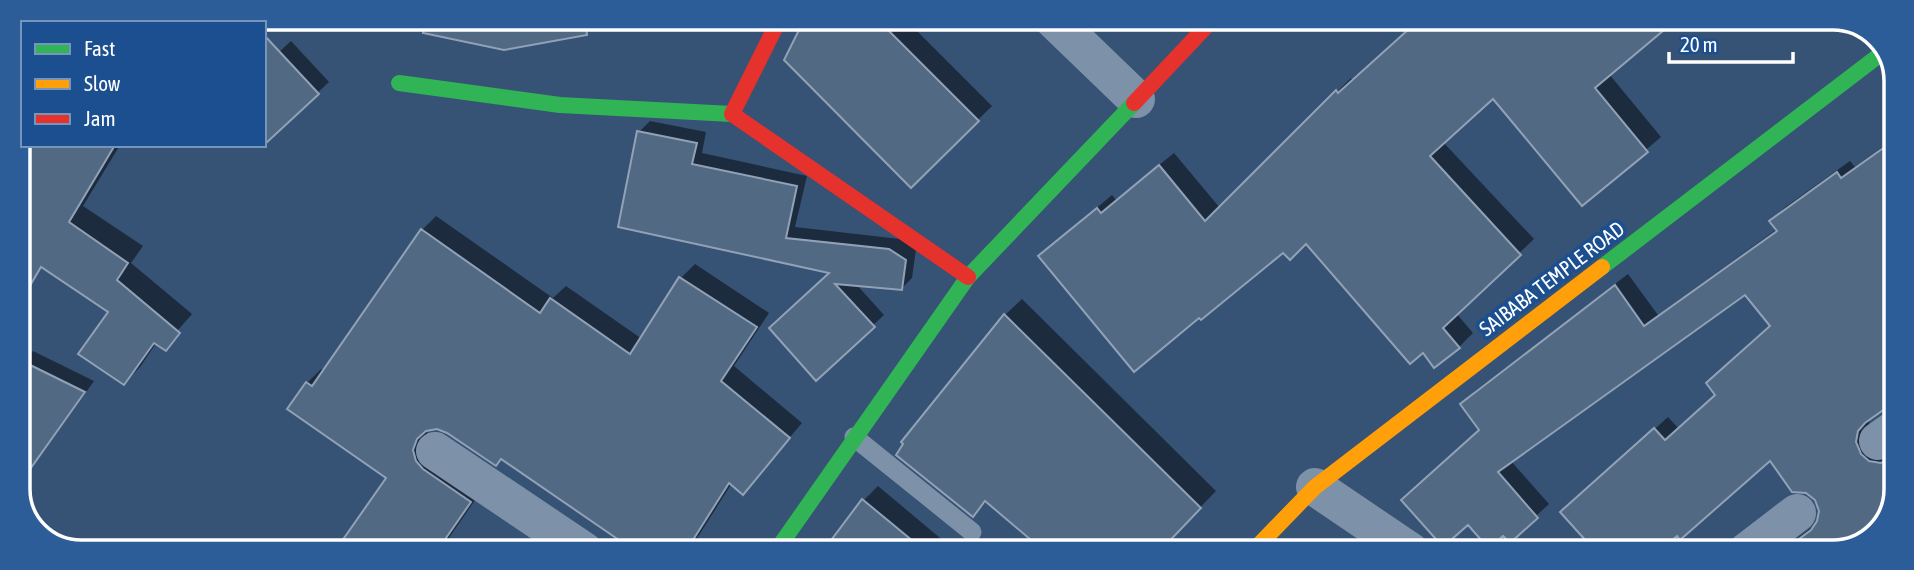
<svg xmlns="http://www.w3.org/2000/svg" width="1914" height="570" font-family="'Asap Condensed',sans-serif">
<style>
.shadow{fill:#0007}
.building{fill:#526984;stroke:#92a2b6;stroke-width:2}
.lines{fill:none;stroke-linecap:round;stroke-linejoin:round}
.lane{stroke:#7d92a8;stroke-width:19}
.street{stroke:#7d92a8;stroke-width:38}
.fast{stroke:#30b455;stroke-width:16}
.slow{stroke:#ff9f0a;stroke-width:16}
.jam{stroke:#e5322d;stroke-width:16}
.labels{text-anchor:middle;stroke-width:7;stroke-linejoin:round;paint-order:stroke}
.street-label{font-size:21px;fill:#fff;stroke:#1b4f8f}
.rim{fill:none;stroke:#fff;stroke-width:3.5}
</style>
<rect width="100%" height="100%" fill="#365274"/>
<g class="shadow">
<path d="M81 18H198L195 23H68Z"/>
<path d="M390 18H577L504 48 389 22Z"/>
<path d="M689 18H724L691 27Z"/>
<path d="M807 18 905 19 992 106 911 186 786 59 802 23Z"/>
<path d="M1421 19H1536L1538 22 1541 19 1674 20 1609 74 1661 137 1582 204 1493 97 1443 142 1534 239 1456 313 1473 333 1459 347 1306 242 1283 250 1040 256 1112 195 1116 200 1174 153 1220 208 1351 78 1353 80Z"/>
<path d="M291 41 329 82 264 143V66Z"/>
<path d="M23 68V145H120L83 206 143 246 131 263 192 314 164 346 157 342 140 367 124 383 110 311 54 254 38 270 18 258V80Z"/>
<path d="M650 121 706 132 702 153 807 176 795 227 900 239 916 249 912 278 901 289 856 284 884 315 816 378 832 272 639 132Z"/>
<path d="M1896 137 1895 406 1882 409 1870 418 1868 430 1895 451 1894 506 1871 540 1834 552H1778L1818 523 1820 509 1815 498 1770 458 1656 552H1628L1618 541 1604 552H1598L1563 512 1668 417 1679 429 1717 395 1772 325 1745 292 1511 461 1549 504 1497 552H1494L1462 518 1481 430 1462 404 1475 391 1628 274 1658 315 1777 229 1772 221 1784 208 1850 161 1855 167Z"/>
<path d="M436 216 553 298 566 286 642 339 681 278 695 264 769 313 734 366 802 423 743 492 732 483 689 551H638L502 457 436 427 428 429 427 434 429 447 484 487 440 551H337L389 478 307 383 321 369 324 371 422 230Z"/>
<path d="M1022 299 1216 491 1157 552H1066L1046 535 987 501 973 515 903 442 1005 315Z"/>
<path d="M33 351 94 381 48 445 37 456 18 447V370L22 362Z"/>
<path d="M878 486 952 548 949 551H849L834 540 864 500Z"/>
<path d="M1337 538 1354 552H1323Z"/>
</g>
<g class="building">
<path d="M424 18H585L587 35 504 50 423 33Z"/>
<path d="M802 18 877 19 979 121 911 188 784 60 800 28Z"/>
<path d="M1420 19 1676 20 1595 88 1648 152 1582 206 1493 99 1430 156 1521 255 1443 328 1460 348 1434 368 1423 353 1410 364 1306 244 1290 260 1283 253 1201 320 1199 318 1134 372 1038 256 1097 208 1101 213 1159 165 1205 221 1336 90 1338 93Z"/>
<path d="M264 35 319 94 264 145Z"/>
<path d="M637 131 697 143 692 164 797 186 786 238 889 249 906 260 902 290 835 284 875 327 816 381 769 328 829 273 618 227Z"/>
<path d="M1896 139 1895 407 1882 411 1865 423 1858 431 1856 442 1861 454 1869 461 1881 463 1894 456V506L1871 540 1834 552H1781L1811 530 1817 521 1819 511 1815 500 1806 493 1792 492 1770 461 1680 540 1677 536 1659 552H1596L1560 512 1654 428 1665 440 1715 395 1706 383 1770 326 1745 295 1498 472 1538 518 1510 543 1503 536 1489 549 1468 525 1443 547 1401 500 1479 430 1460 404 1615 285 1644 326 1777 231 1769 221 1837 172 1841 178Z"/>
<path d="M18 145H115L69 222 128 263 117 280 180 333 166 351 154 343 124 385 78 354 108 312 41 267 18 306Z"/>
<path d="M421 229 540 313 550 298 630 354 679 277 757 327 721 381 790 438 743 495 729 483 686 551H635L501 459 496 466 447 433 437 429 426 431 417 439 413 450 416 461 423 469 471 502 437 551H335L386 478 287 409 306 382 312 386Z"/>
<path d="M1004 314 1201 508 1159 552 1044 551 985 501 973 517 896 455 903 444 901 442Z"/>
<path d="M18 359 85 392 18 486Z"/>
<path d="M862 499 925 551H823Z"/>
</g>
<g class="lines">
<path class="lane" d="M854 437 972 532"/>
<g class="street">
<path d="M1053 19 1136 99"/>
<path d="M1878 441 1895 429"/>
<path d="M435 451 584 551"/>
<path d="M1315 487 1411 552"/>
<path d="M1746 552 1797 513"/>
</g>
<g class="fast">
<path d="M399 83 560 105 732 114"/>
<path d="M1602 267 1886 50"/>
<path d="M776 551 968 277 1134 103"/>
</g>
<path class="slow" d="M1252 552 1315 487 1602 267"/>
<g class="jam">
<path d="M780 18 732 114 968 277"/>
<path d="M1134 103 1213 19"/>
</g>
</g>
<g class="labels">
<g class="street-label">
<text transform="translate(1552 279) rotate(-37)" y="7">SAIBABA TEMPLE ROAD</text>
</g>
</g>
<path d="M0 0H1914V570H0ZM81 30H1833A51 51 0 0 1 1884 81V489A51 51 0 0 1 1833 540H81A51 51 0 0 1 30 489V81A51 51 0 0 1 81 30Z" fill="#2d5d98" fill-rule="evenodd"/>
<path class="rim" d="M81 30H1833A51 51 0 0 1 1884 81V489A51 51 0 0 1 1833 540H81A51 51 0 0 1 30 489V81A51 51 0 0 1 81 30Z"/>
<rect x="21" y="21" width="245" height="126" fill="#1b4f8f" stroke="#7695bc" stroke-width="2"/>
<rect x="35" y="44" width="35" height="10" fill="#30b455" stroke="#7695bc" stroke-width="2"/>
<text x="84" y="56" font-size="21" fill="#ffffff">Fast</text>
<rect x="35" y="79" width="35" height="10" fill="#ff9f0a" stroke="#7695bc" stroke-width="2"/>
<text x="84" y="91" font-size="21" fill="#ffffff">Slow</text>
<rect x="35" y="114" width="35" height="10" fill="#e5322d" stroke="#7695bc" stroke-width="2"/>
<text x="84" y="126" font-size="21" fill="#ffffff">Jam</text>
<path d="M1669 52v10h124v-10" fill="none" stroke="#ffffff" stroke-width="3.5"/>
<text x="1680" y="52" font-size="21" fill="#ffffff" stroke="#1b4f8f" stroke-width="5" paint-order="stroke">20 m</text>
</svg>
